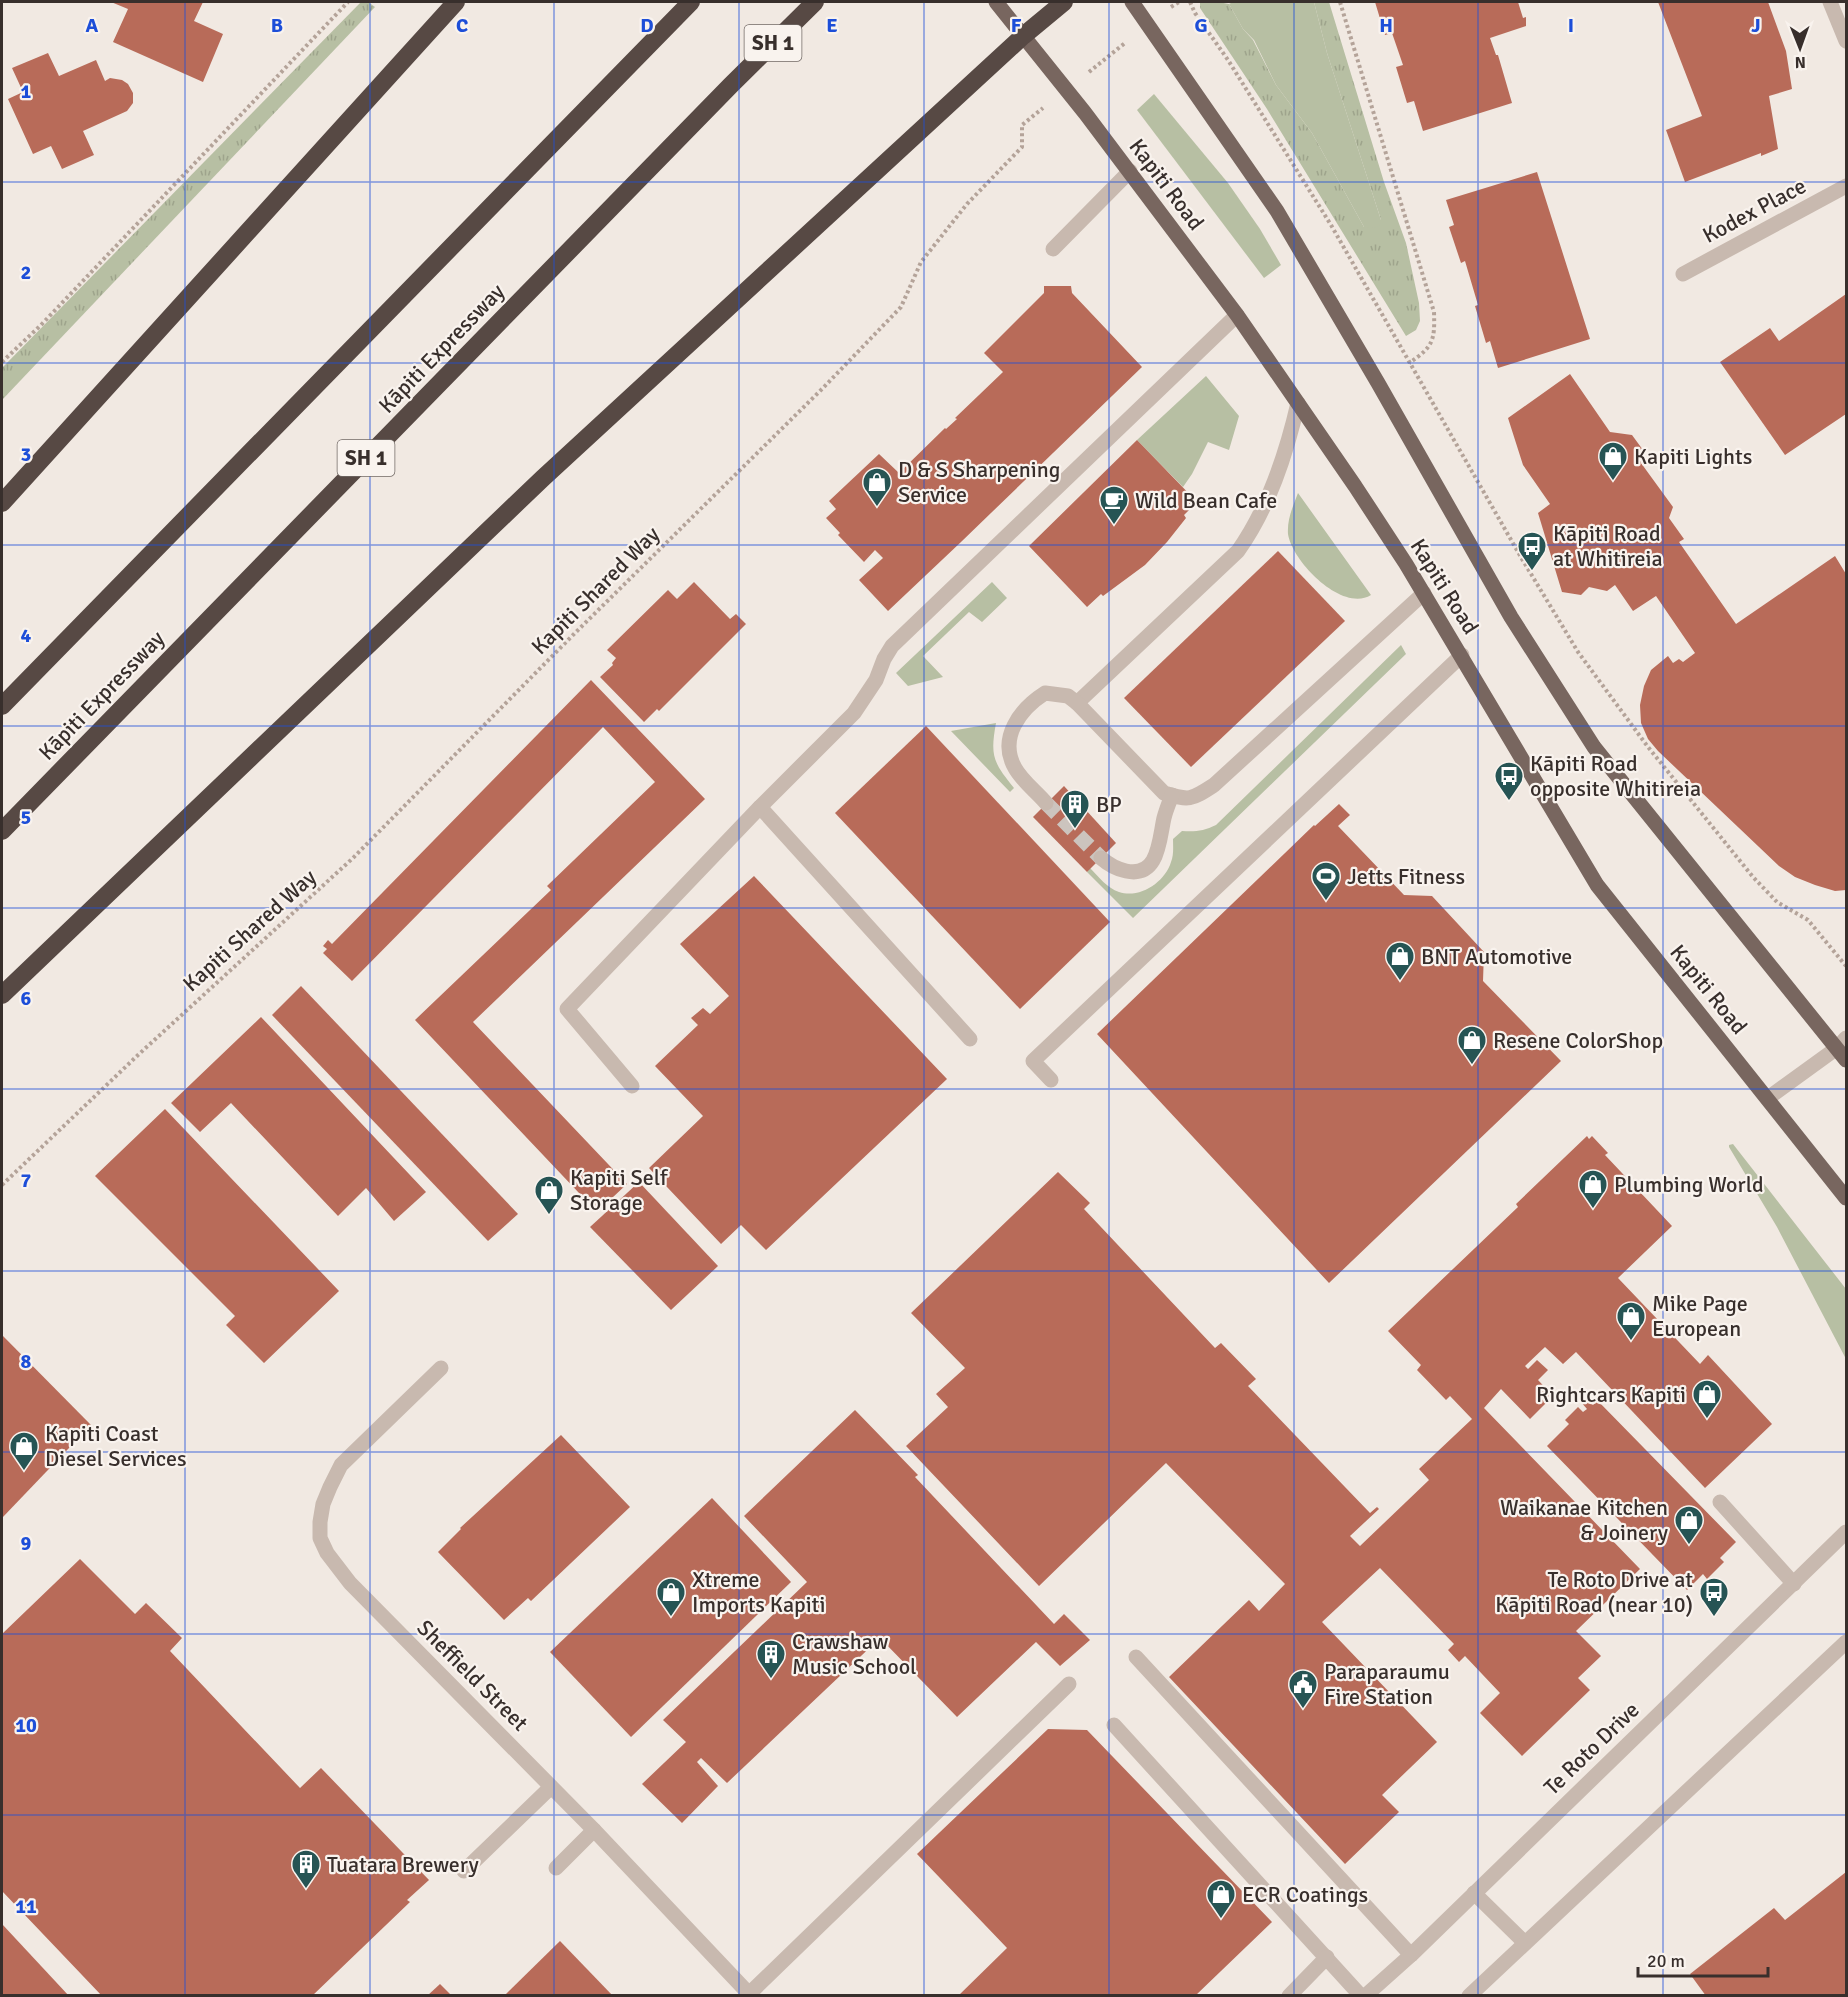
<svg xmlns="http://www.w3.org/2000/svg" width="1848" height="1997" font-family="Signika,sans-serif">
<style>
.grass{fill:url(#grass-tufts)}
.garden{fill:#b7bfa3}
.building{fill:#b86b59}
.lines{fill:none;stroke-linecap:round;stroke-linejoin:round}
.minor-tunnel{stroke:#ccc4be;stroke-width:15;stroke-dasharray:15 8;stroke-linecap:butt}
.path{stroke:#b4a399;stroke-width:4;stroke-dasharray:3 3;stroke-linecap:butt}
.minor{stroke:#c8b9af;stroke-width:15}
.major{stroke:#78665f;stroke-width:15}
.highway{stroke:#574944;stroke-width:18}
.grid{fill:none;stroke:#1d4ed8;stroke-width:1.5;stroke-opacity:0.55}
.labels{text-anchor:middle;stroke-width:4.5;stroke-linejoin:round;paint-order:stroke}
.shield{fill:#f9f3ee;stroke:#726a66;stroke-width:1.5}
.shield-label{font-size:21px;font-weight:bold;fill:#382f2c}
.street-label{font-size:22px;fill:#382f2c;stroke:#f9f3ee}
.poi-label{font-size:22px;fill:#382f2c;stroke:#f9f3ee;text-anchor:start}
.grid-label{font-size:20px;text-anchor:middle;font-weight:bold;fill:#1d4ed8;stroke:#f9f3ee;stroke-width:4.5;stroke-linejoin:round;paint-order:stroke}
</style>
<defs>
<pattern id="grass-tufts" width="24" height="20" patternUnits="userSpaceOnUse" patternTransform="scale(1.5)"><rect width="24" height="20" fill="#b7bfa3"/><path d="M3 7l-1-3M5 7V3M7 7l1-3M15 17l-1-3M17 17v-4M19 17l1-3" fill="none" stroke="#9ea48c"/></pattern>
</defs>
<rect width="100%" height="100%" fill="#f1e9e2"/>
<g class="grass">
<path d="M361 2H368L375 7 2 400V368Z"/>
<path d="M1200 2H1218L1229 4 1243 29 1253 40 1276 85 1312 133 1364 227 1381 220 1327 53 1314 2H1329L1384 182 1406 243 1419 303 1420 321 1416 330 1406 336 1267 109 1200 8Z"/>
</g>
<g class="garden">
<path d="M1233 2H1314L1327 53 1381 220V224L1376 228 1364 227 1312 133 1276 85 1254 40 1243 29 1229 4Z"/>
<path d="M1154 94 1228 183 1260 229 1281 265 1264 278 1137 110Z"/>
<path d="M1206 376 1239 416 1229 450 1208 442 1192 474 1183 487 1137 440Z"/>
<path d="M1298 493 1371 595C1342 613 1292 561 1288 534 1287 519 1293 506 1298 493Z"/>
<path d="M992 582 1007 598 982 622 969 612 923 656 943 677 908 686 896 673Z"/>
<path d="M1401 645 1406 654 1133 918 1087 872 1090 868C1099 877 1107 888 1119 892 1140 899 1165 882 1171 862 1174 855 1173 846 1173 839L1182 831C1195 832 1204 831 1216 825Z"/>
<path d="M996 723C990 756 993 762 1014 788L1010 792 951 731Z"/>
<path d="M1733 1144 1846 1289V1359L1777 1227 1729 1147V1145Z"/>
</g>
<g class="building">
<path d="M111 2H203L194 21 223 34 203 82 113 42 128 9Z"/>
<path d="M1375 2H1518L1523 18 1526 17V26L1490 38 1496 55H1498L1512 103 1423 131 1414 101 1407 103 1396 67 1403 65 1392 33 1385 35Z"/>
<path d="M1658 2H1768L1786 51 1792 89 1769 96 1778 149 1761 156V153L1685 182 1666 130 1702 116Z"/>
<path d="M48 53 59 76 96 60 105 81 110 78 122 80 128 84 133 93V103L127 111 83 131 94 155 62 169 51 146 33 154 8 99 23 92 12 68Z"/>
<path d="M1537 172 1590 339 1498 368 1490 341 1486 343 1475 306 1478 305 1465 261 1461 263 1449 227 1454 225 1446 200Z"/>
<path d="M1044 286H1071L1072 293 1142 367 961 542 888 611 859 580 883 558 875 550 864 562 838 535 840 533 826 518 836 509 829 501 879 454 899 473 945 428 946 429 957 419 955 418 1003 372 984 353 1044 293Z"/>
<path d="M1846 294V414L1785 455 1720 362 1770 328 1779 341Z"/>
<path d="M1570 374 1610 432 1632 435 1643 450 1641 463 1673 507 1669 518 1684 539 1679 542 1736 624 1835 556 1846 574V890L1835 891 1815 885 1795 877 1779 866 1658 751 1648 739 1641 723 1640 705 1644 686 1651 670 1668 656 1673 663 1679 659 1683 662 1695 653 1656 596 1633 611 1615 585 1607 591 1589 587 1581 595 1562 592 1538 513 1550 504 1523 465 1508 418Z"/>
<path d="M1137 440 1197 502 1184 515 1186 518 1167 542 1145 565 1103 596 1101 594 1087 607 1029 546Z"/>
<path d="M1278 551 1345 621 1191 767 1124 698Z"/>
<path d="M694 582 730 619 736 614 746 624 659 711 657 709 644 722 600 677 613 665 612 663 616 658 607 650 668 590 677 599Z"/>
<path d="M591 680 705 799 473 1022 627 1184 597 1212 415 1020 551 890 547 886 655 782 603 727 352 981 323 953 327 949 323 946 328 940 332 944Z"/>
<path d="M926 726 1110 922 1020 1009 835 813Z"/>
<path d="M1064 786 1116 843 1087 872 1033 817Z"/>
<path d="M1339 804 1350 815 1338 826 1404 895 1432 896 1484 952 1483 981 1561 1061 1329 1283 1097 1034 1314 825 1315 826Z"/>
<path d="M754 876 947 1079 766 1250 741 1225 721 1244 649 1168 703 1116 655 1066 698 1025 691 1018 703 1008 710 1014 729 996 680 944Z"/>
<path d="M301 986 518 1214 488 1241 272 1015Z"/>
<path d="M261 1017 426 1192 394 1221 366 1188 338 1216 231 1103 200 1132 171 1103Z"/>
<path d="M165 1109 339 1291 264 1363 226 1325 235 1316 95 1176Z"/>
<path d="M1587 1136 1589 1139 1592 1136 1608 1153 1605 1155 1672 1226 1618 1278 1700 1364 1708 1355 1772 1424 1705 1488 1576 1352 1563 1364 1545 1347 1525 1366 1528 1369 1537 1360 1548 1370 1538 1380 1553 1396 1530 1419 1501 1389 1484 1408 1640 1569 1576 1631 1601 1656 1578 1678 1590 1690 1522 1756 1480 1713 1500 1693 1465 1656 1459 1662 1448 1650 1454 1644 1380 1568 1322 1622 1437 1742 1382 1795 1399 1812 1345 1864 1169 1677 1249 1600 1259 1611 1285 1584 1166 1463 1039 1586 906 1446 948 1407 936 1394 965 1368 911 1313 1058 1172 1090 1203 1084 1209 1215 1348 1221 1343 1256 1379 1248 1386 1370 1513 1377 1507 1379 1509 1350 1536 1360 1546 1429 1480 1419 1469 1472 1419 1450 1396 1446 1400 1417 1370 1421 1365 1388 1331 1518 1207 1516 1204Z"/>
<path d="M639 1182 718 1266 671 1310 590 1227Z"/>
<path d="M2 1335 91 1425 2 1518Z"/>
<path d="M1586 1398 1593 1405 1597 1400 1736 1542 1720 1558 1724 1562 1707 1579 1703 1574 1687 1590 1547 1446 1569 1424 1565 1420 1578 1407 1583 1412 1587 1409 1581 1402Z"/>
<path d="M855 1410 918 1475 915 1477 1054 1624 1064 1614 1090 1640 1060 1666 1036 1642 957 1717 880 1638 727 1783 701 1758 697 1762 718 1786 682 1823 642 1784 686 1742 663 1720 807 1582 744 1516Z"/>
<path d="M561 1435 630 1507 531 1601 528 1598 504 1620 438 1552 461 1529 460 1528Z"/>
<path d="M712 1498 791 1582 631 1737 550 1652Z"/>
<path d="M80 1559 135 1614 146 1603 182 1638 170 1651 300 1788 321 1768 429 1880 407 1900 410 1902 312 1996H102L2 1891V1634Z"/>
<path d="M1048 1729 1087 1730 1272 1922 1195 1996H958L1007 1948 917 1854Z"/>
<path d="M1846 1872V1996H1706L1690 1974 1774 1908 1785 1920Z"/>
<path d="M2 1924 69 1996H2Z"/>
<path d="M560 1941 613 1996H504Z"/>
<path d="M440 1984 452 1996H427Z"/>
</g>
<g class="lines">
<path class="minor-tunnel" d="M1046 803 1101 858"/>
<g class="path">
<path d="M1190 2 1195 13 1228 60 1331 225 1522 559 1578 652 1648 747 1753 877 1777 902 1808 920 1846 966"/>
<path d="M1340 2 1434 312C1435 341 1433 347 1409 363"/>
<path d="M1171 7 1179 2"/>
<path d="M1089 72 1125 43"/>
<path d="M2 362 41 325 348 2"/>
<path d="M2 1185 138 1055 353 858 574 634 823 388 901 307 921 262 967 204 1022 147V125L1043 108"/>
</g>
<g class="minor">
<path d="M1830 2 1846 41"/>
<path d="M1053 249 1130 171"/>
<path d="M1683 274 1846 186"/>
<path d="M1077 703 1238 551C1269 507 1286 455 1298 403"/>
<path d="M1046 803C1037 792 1022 781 1015 768 998 738 1020 709 1045 693L1068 696 1077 703 1164 793C1190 801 1191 800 1214 785L1424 593"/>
<path d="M760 807 970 1039"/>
<path d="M1101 858C1108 864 1116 869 1126 871 1159 878 1159 840 1164 818 1166 810 1169 803 1172 795"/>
<path d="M1051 1080 1033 1061 1462 655"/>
<path d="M632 1086 567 1009 760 807 854 713 876 680 884 659 892 646 1237 315"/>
<path d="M1768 1098 1837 1048 1846 1038"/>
<path d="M441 1368 341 1465 330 1487 323 1504 320 1522V1538L327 1553 350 1583 594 1830 751 1996"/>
<path d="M1720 1502 1794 1584"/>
<path d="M1136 1657 1411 1955"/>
<path d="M1114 1725 1361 1996"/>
<path d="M556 1868 594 1830"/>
<path d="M464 1871 551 1787"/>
<path d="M1474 1893 1525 1943"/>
<path d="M749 1994 1069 1684"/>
<path d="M1289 1996 1327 1957"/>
<path d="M1365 1996 1411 1955 1846 1532"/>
<path d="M1469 1996 1846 1642"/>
</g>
<g class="major">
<path d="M996 2 1085 113 1237 315 1355 486 1406 564 1597 885 1846 1198"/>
<path d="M1132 2 1277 211 1378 383 1511 617 1594 747 1846 1060"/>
</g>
<g class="highway">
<path d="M2 503 456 2"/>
<path d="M2 706 691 2"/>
<path d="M2 831 731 85 815 2"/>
<path d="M2 995 543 478 1023 36 1064 2"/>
</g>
</g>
<path class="grid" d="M185 2V1996M370 2V1996M554 2V1996M739 2V1996M924 2V1996M1109 2V1996M1294 2V1996M1478 2V1996M1663 2V1996M2 182H1846M2 363H1846M2 545H1846M2 726H1846M2 908H1846M2 1089H1846M2 1271H1846M2 1452H1846M2 1634H1846M2 1815H1846"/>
<defs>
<g id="shop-pin" transform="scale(1.5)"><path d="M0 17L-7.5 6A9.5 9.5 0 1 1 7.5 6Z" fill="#265454" stroke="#f9f3ee"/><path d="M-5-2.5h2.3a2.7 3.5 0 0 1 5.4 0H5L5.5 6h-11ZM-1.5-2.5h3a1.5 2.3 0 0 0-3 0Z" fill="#fff"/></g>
<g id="cafe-pin" transform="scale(1.5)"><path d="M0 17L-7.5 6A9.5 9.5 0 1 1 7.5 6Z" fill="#265454" stroke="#f9f3ee"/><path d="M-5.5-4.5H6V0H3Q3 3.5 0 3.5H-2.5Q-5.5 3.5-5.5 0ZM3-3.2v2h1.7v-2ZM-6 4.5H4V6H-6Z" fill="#fff"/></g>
<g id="bus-pin" transform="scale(1.5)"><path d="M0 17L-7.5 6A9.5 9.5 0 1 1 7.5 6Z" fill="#265454" stroke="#f9f3ee"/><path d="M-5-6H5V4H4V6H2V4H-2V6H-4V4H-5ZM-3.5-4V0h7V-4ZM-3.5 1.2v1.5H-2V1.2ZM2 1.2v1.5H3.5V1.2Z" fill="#fff"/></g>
<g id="building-pin" transform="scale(1.5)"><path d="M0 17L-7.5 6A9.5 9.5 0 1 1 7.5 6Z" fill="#265454" stroke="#f9f3ee"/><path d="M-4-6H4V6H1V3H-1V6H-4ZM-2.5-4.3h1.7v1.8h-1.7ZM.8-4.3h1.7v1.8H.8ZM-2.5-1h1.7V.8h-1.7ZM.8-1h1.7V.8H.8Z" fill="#fff"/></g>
<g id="stadium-pin" transform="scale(1.5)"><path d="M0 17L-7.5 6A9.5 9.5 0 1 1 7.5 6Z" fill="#265454" stroke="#f9f3ee"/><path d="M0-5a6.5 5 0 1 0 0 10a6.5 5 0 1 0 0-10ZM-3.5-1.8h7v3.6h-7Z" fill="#fff"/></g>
<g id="civic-pin" transform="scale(1.5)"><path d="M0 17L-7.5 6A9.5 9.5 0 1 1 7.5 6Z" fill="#265454" stroke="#f9f3ee"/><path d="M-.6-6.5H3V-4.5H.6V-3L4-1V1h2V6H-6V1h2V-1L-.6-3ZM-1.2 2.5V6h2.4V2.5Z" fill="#fff"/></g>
</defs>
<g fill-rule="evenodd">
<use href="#shop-pin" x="1613" y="456"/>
<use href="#shop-pin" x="877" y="482"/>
<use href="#cafe-pin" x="1114" y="500"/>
<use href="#bus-pin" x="1532" y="546"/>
<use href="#bus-pin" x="1509" y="776"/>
<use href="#building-pin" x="1075" y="804"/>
<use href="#stadium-pin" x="1326" y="876"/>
<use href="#shop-pin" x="1400" y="956"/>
<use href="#shop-pin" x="1472" y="1040"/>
<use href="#shop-pin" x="1593" y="1184"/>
<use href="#shop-pin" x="549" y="1190"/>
<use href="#shop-pin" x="1631" y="1316"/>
<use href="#shop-pin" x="1707" y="1394"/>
<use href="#shop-pin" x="24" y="1446"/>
<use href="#shop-pin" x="1689" y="1520"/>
<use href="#shop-pin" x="671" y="1592"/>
<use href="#bus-pin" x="1714" y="1592"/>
<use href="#building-pin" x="771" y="1654"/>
<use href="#civic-pin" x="1303" y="1684"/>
<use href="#building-pin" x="306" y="1864"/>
<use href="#shop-pin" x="1221" y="1894"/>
</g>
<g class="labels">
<g class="shield">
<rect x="744.5" y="25" width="57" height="36" rx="4.5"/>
<rect x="337.5" y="440" width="57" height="36" rx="4.5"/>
</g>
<g class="shield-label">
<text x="773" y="50">SH 1</text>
<text x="366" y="465">SH 1</text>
</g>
<g class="street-label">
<text transform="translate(1167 184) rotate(53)" y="8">Kapiti Road</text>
<text transform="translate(1754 210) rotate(-28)" y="8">Kodex Place</text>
<text transform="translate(441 348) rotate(-46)" y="8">Kāpiti Expressway</text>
<text transform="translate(1445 586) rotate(58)" y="8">Kapiti Road</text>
<text transform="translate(595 590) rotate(-45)" y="8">Kapiti Shared Way</text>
<text transform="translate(101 695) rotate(-46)" y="8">Kāpiti Expressway</text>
<text transform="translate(249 930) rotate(-42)" y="8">Kapiti Shared Way</text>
<text transform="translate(1709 989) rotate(51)" y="8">Kapiti Road</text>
<text transform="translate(473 1675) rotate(45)" y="8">Sheffield Street</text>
<text transform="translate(1591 1748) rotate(-44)" y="8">Te Roto Drive</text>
</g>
<g class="poi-label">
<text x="1634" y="464">Kapiti Lights</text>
<text x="898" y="477">D &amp; S Sharpening<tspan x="898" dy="25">Service</tspan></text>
<text x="1135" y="508">Wild Bean Cafe</text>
<text x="1553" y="541">Kāpiti Road<tspan x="1553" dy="25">at Whitireia</tspan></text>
<text x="1530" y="771">Kāpiti Road<tspan x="1530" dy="25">opposite Whitireia</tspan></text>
<text x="1096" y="812">BP</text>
<text x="1347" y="884">Jetts Fitness</text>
<text x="1421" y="964">BNT Automotive</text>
<text x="1493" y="1048">Resene ColorShop</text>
<text x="570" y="1185">Kapiti Self<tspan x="570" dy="25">Storage</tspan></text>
<text x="1614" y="1192">Plumbing World</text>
<text x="1652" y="1311">Mike Page<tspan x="1652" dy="25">European</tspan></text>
<text x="1686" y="1402" text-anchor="end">Rightcars Kapiti</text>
<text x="45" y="1441">Kapiti Coast<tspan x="45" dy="25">Diesel Services</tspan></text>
<text x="1668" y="1515" text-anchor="end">Waikanae Kitchen<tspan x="1668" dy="25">&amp; Joinery</tspan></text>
<text x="692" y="1587">Xtreme<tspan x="692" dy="25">Imports Kapiti</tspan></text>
<text x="1693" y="1587" text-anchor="end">Te Roto Drive at<tspan x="1693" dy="25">Kāpiti Road (near 10)</tspan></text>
<text x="792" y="1649">Crawshaw<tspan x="792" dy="25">Music School</tspan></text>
<text x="1324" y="1679">Paraparaumu<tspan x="1324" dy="25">Fire Station</tspan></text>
<text x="327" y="1872">Tuatara Brewery</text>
<text x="1242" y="1902">ECR Coatings</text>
</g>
</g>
<g class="grid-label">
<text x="92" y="32">A</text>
<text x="277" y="32">B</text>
<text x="462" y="32">C</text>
<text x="647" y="32">D</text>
<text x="832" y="32">E</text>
<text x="1016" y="32">F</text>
<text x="1201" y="32">G</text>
<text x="1386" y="32">H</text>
<text x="1571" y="32">I</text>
<text x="1756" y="32">J</text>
<text x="26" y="98">1</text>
<text x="26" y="279">2</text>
<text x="26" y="461">3</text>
<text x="26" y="642">4</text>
<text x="26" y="824">5</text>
<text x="26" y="1005">6</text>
<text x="26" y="1187">7</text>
<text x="26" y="1368">8</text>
<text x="26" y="1550">9</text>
<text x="26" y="1732">10</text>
<text x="26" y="1913">11</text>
</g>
<rect width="1848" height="1997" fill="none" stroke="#382f2c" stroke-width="6"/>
<g transform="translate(1800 48) rotate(179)" stroke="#f9f3ee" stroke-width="4.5" paint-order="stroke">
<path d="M0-4.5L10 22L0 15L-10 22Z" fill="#382f2c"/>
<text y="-9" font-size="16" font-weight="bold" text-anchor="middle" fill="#382f2c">N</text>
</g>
<path d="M1638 1967v9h130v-9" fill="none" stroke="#382f2c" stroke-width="3"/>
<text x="1647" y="1967" font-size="18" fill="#382f2c" stroke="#f9f3ee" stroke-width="4.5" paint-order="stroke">20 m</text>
</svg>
